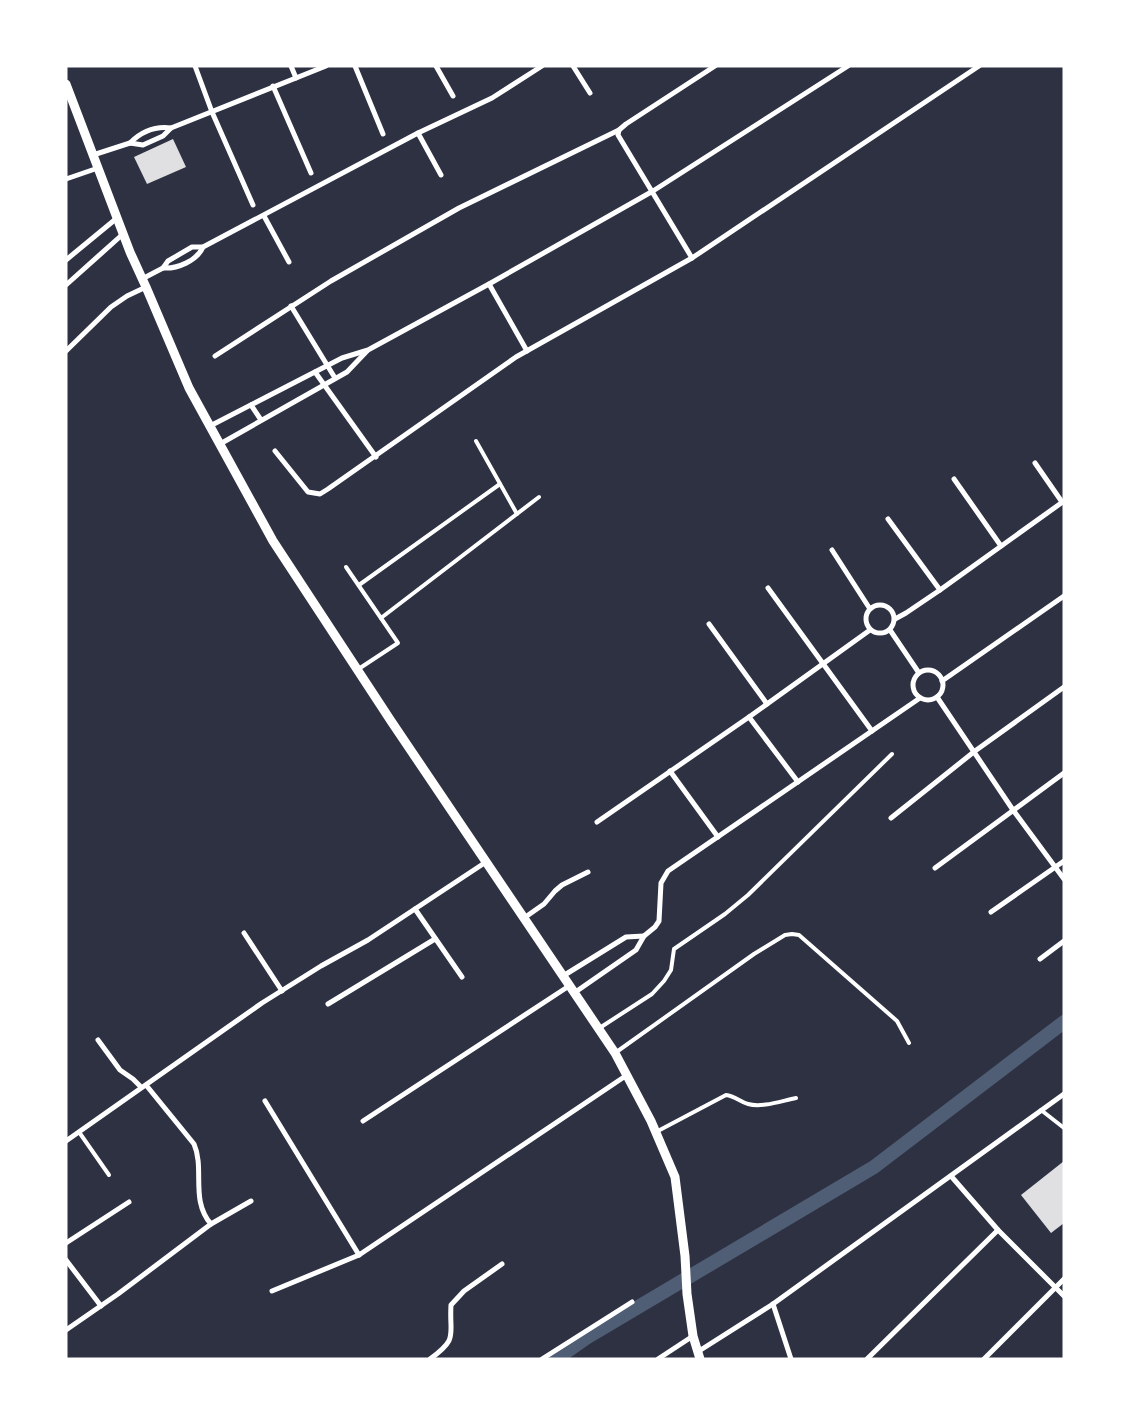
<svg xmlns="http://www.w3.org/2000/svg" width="1130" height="1425" font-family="Lato,sans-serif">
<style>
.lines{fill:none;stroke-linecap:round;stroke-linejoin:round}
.canal{stroke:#4f5d75;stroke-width:14}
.building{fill:#e0e0e3}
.service{stroke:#fff;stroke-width:4}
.minor{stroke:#fff;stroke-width:5}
.tertiary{stroke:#fff;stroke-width:9}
</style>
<rect width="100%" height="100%" fill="#2d3142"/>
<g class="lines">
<path class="canal" d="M556 1359 586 1338 874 1167 1064 1022"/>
</g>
<g class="building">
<path d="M173 139 186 167 147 184 134 157Z"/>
<path d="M1064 1161V1223L1051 1233 1021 1195Z"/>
</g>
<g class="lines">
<g class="service">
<path d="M476 441 517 514"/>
<path d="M346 567 398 643 357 670"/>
<path d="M359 585 500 484"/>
<path d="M381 618 539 497"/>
<path d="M598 1029 652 994 664 981 671 970 674 949 725 914 748 895 892 754"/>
<path d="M615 1053 754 954 785 935 792 934 799 935 897 1021 909 1043"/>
<path d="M1041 1110 1064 1128"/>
<path d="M79 1132 109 1175"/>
<path d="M656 1132 726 1095C735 1096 740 1102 748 1104 762 1108 781 1101 796 1098"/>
</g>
<g class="minor">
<path d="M195 66 212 112 253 205"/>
<path d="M291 66 296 78"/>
<path d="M355 66 383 134"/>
<path d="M436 66 453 96"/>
<path d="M573 66 590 93"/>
<path d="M273 86 311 173"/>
<path d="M418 133 441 175"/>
<path d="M130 143C141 132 155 126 171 128"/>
<path d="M93 155 130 143 143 145 163 136 171 128 326 66"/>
<path d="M66 179 98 168"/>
<path d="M264 216 289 262"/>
<path d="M692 258 618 135 619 130 626 124 715 66"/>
<path d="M66 260 117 218"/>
<path d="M163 268C177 269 197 261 203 247"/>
<path d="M142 279 163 268 168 261 192 247H203L418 133 492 98 542 66"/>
<path d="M489 284 527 351"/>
<path d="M66 285 123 234"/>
<path d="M291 306 335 378"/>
<path d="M66 351 111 307 127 296 146 287"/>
<path d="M215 356 331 281 459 208 619 130"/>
<path d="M315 372 376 457"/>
<path d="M251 405 261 420"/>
<path d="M210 426 342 358 368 350 489 284 653 191 848 66"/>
<path d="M220 444 347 372 367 351"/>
<path d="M275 451 308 492 320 494 328 489 516 357 692 258 979 66"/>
<path d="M1035 463 1062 502"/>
<path d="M954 479 1001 546"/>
<path d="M888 519 940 590"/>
<path d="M832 550 870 609"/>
<path d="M768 588 872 731"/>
<circle cx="880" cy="619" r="14"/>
<path d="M895 619 906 613 940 590 1064 501"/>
<path d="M709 624 767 704"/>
<path d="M890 630 919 673"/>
<circle cx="928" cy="685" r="15"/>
<path d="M942 681 1064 596"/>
<path d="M937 697 1013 810 1064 879"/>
<path d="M749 717 798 782"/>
<path d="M670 771 718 837"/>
<path d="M891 818 975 751 1064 687"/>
<path d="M597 822 749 717 870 630"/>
<path d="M935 868 1064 773"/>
<path d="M415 909 462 977"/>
<path d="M991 912 1064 861"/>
<path d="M524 918 544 904 555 891 562 885 588 872"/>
<path d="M244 933 282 991"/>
<path d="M1040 959 1064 941"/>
<path d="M563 976 626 937 644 936"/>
<path d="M574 993 636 950 644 936 655 927 659 921 661 883 668 871 920 698"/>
<path d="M328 1004 435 939"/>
<path d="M98 1040 120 1070 133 1079 141 1087"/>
<path d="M265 1101 359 1255"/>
<path d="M363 1121 569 986"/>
<path d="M66 1141 262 1003 321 966 368 940 486 862"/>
<path d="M951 1176 998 1230 1064 1296"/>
<path d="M211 1224 251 1201"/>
<path d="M66 1243 129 1202"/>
<path d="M66 1260 101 1306"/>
<path d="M272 1291 359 1255 627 1075"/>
<path d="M773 1304 791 1359"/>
<path d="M66 1330 118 1294 211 1224C190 1200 205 1169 194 1144L146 1085"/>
<path d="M699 1351 773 1304 1064 1094"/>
<path d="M430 1359C459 1338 449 1336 451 1305L464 1291 502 1264"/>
<path d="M542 1359 632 1302"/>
<path d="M658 1359 693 1336"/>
<path d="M867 1359 998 1230"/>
<path d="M984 1359 1064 1279"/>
</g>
<path class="tertiary" d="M66 84 130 252 146 287 189 388 273 541 391 721 615 1053 651 1121 675 1177 685 1256 687 1294 693 1336 700 1359"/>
</g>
<rect width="1130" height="1425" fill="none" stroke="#ffffff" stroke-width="135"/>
</svg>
